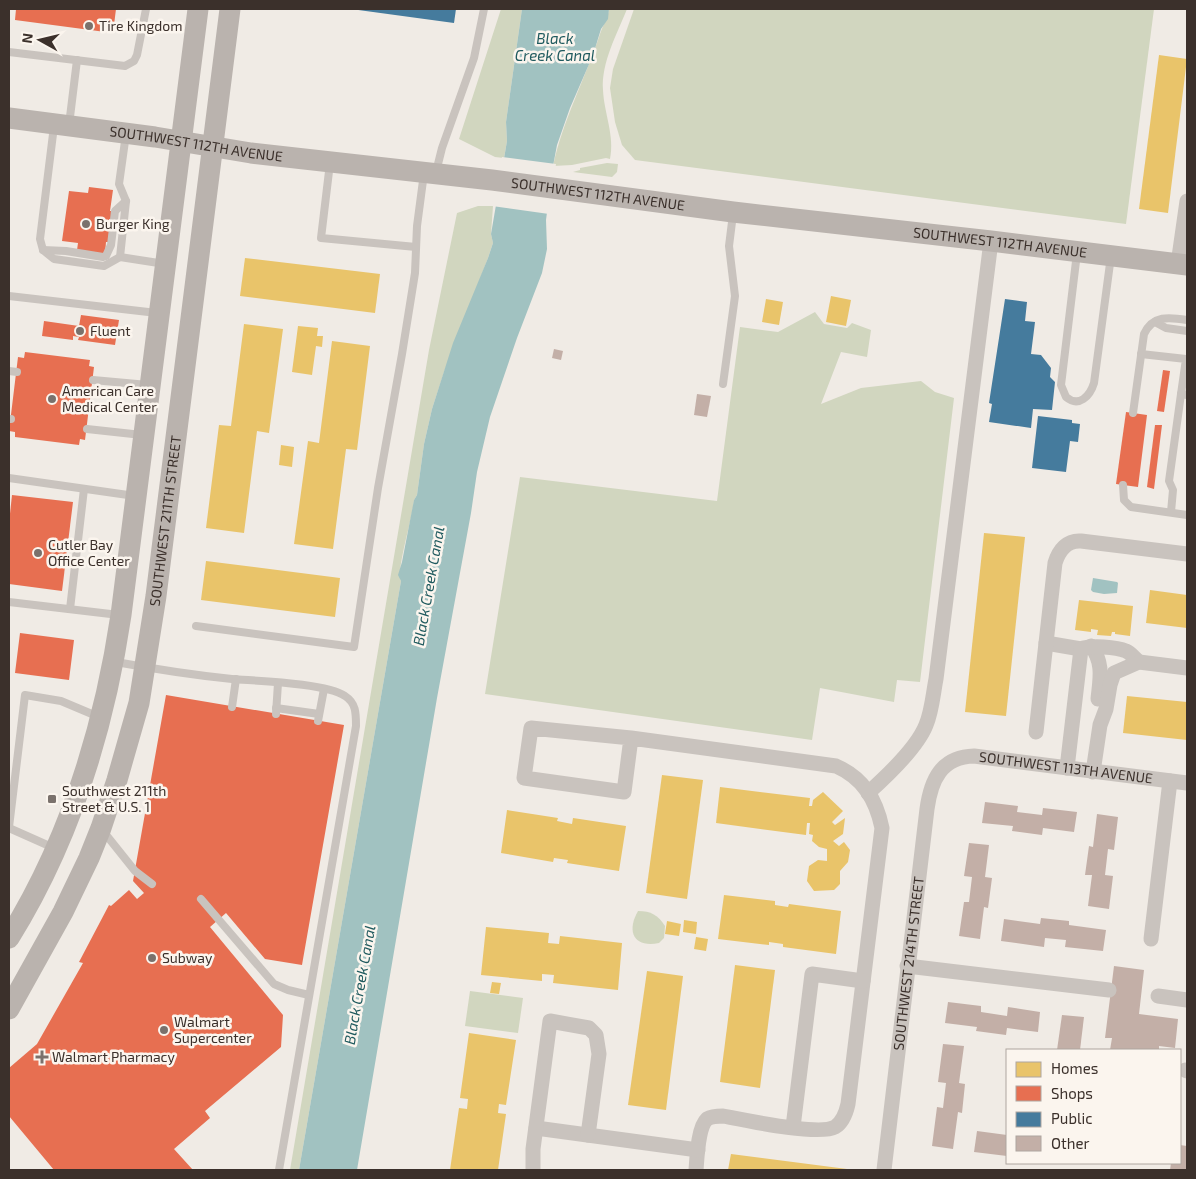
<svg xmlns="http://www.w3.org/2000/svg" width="1196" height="1179" font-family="'Exo 2',sans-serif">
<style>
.green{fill:#d1d6bf}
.water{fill:#a1c2c1}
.pier{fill:#f0ebe5}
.homes{fill:#e9c46a}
.shops{fill:#e76f51}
.public{fill:#457b9d}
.building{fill:#c3afa7}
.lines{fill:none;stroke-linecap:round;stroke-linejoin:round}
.lane{stroke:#c9c3be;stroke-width:8}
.street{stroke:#c9c3be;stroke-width:15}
.secondary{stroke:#bab3ae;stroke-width:21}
.poi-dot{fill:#7a716c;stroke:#fbf5ee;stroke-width:2}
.labels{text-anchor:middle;stroke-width:5;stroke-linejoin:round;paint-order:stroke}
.poi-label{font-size:14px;fill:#3b302b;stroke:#fbf5ee;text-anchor:start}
.street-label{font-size:14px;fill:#3b302b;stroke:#fbf5ee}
.water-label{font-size:15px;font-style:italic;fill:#1f5a5e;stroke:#fbf5ee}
</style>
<rect width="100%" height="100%" fill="#f0ebe5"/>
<g class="green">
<path d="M501 9H522L506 122 507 141 504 158 495 157 459 139Z"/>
<path d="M609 9H627C617 34 601 63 603 90 604 113 615 136 610 159L606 158 572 165 553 166C563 120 585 79 600 34 603 25 608 18 609 9Z"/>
<path d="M634 9H1154L1126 224 635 160 622 145 615 122 610 88 613 69Z"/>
<path d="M607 163 618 164 617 172 612 177 573 172 580 170V168Z"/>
<path d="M478 206H493L491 234 493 243 488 258 444 372 432 409 424 444 417 495 414 500C413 517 396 569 401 581L299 1170H290L429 350 457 213Z"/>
<path d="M815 312 824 324 847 328 852 323 871 330 867 357 841 352 821 404 861 388 921 381 935 392 954 398 920 682 897 680 894 702 820 688 812 740 485 694 520 477 717 501 740 327 778 332Z"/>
<path d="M638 911C651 911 658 915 665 926L664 938 659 943C634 948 626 932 638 911Z"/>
<path d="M470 991 523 998 518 1033 465 1026Z"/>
</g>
<g class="water">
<path d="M522 9H609L608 19 601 29 593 55 570 108 557 145 553 166 546 220 547 249 542 273 517 338 490 417 477 472 471 513 437 698 357 1170H299L401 581 398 575 402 562 414 500 417 495 424 444 432 409 453 343 488 258 493 243 491 234 507 141 506 122Z"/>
<path d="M1093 578 1117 582 1118 583 1117 593 1104 594 1093 592 1091 590Z"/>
</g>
<path class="pier" d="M502 157 556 164 549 214 492 206Z"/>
<g class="homes">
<path d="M1159 55 1187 59 1168 213 1139 209Z"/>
<path d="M245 258 380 274 375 313 240 296Z"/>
<path d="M831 296 851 300 846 326 826 322Z"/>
<path d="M766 299 783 302 779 325 762 322Z"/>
<path d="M244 324 283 329 269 433 257 431 244 533 206 528 219 425 231 426Z"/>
<path d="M298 326 318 328 317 336H323L322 347 316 346 312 375 292 372Z"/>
<path d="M332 341 370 346 357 450 346 449 333 549 294 544 308 441 319 443Z"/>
<path d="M281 445 294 447 292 467 279 465Z"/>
<path d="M984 533 1025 537 1006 716 965 712Z"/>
<path d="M206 561 340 578 335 617 201 600Z"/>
<path d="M1150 590 1187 595V628L1146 623Z"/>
<path d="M1079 600 1133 606 1130 636 1115 634V632H1112L1111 636 1097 635 1098 630 1091 629V632L1075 630Z"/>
<path d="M1127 696 1187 702V740L1123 733Z"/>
<path d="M662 775 703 780 687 899 646 893Z"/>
<path d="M720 787 810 798 809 806H812L813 800 823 792 843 811 832 822 835 825 845 818 843 834 833 841 839 846 844 842 850 850 848 862 840 871V884L834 890 814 891 807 881 809 866 818 860 827 861V849L819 847 812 841 813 835 809 834 810 823H807L806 835 716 823Z"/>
<path d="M507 810 558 818 557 821 572 824 573 818 626 826 619 871 567 863 568 860 554 858 553 862 501 853Z"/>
<path d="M724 895 775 901V905L788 907 789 904 841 911 836 954 783 947V944L769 942V945L718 939Z"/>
<path d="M684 920 697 922 696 934 683 932Z"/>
<path d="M667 921 681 924 679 936 665 934Z"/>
<path d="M486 927 549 933 548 943 559 944 560 936 622 943 618 990 553 983 554 975 542 974V981L481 975Z"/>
<path d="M696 937 708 939 706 951 694 949Z"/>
<path d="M735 965 775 970 760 1088 720 1082Z"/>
<path d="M647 971 683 976 666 1110 628 1105Z"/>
<path d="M492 982 501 983 499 994 490 993Z"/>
<path d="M469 1033 516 1040 506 1105 499 1104 498 1113 506 1114 498 1170H450L459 1108 467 1109 468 1099 460 1098Z"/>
<path d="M731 1154 847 1169V1170H728Z"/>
</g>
<g class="shops">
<path d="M16 9H116L113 33 15 20Z"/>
<path d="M89 187 113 190 110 211H113L112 220 109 219 108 229 111 230 110 242H106L105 254 77 250 78 243 62 241 69 191 88 193Z"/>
<path d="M81 315 119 320 115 345 78 340 79 337 73 336V340L42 336 44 321 79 326Z"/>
<path d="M25 352 90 360 89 366 94 367 85 440 80 439 79 445 15 437V432L9 431 18 357 24 358Z"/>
<path d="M1163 370 1170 371 1164 412 1157 411Z"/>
<path d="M1126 412 1147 415 1138 487 1116 484Z"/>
<path d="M1155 425H1162L1154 489 1147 487Z"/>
<path d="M12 495 73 502 62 591 9 584V523Z"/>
<path d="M20 633 74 640 69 680 15 673Z"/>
<path d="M166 695 344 725 302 965 265 959 226 913 210 927 283 1015 281 1047 205 1111 210 1118 174 1149 193 1170H54L9 1116V1068L37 1044 83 963 79 962 109 905 111 906 129 890 137 899 144 893 133 881Z"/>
</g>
<g class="public">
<path d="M351 9H456L454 23Z"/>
<path d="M1005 299 1027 302 1025 321 1035 322 1031 354 1041 355 1051 368 1050 377 1055 382 1052 410 1033 409 1031 428 989 422 992 404 989 403Z"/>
<path d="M1038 416 1072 420V423L1080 424 1078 442 1070 441 1066 472 1032 468Z"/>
</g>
<g class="building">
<path d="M554 349 563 351 561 360 552 358Z"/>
<path d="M697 394 711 396 707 417 694 415Z"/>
<path d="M985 802 1018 806 1017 812 1042 815 1043 808 1077 812 1074 832 1043 828 1042 835 1012 831 1013 826 982 823Z"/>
<path d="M1097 814 1118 817 1114 850 1108 849 1105 875 1113 876 1109 909 1088 906 1092 875H1085L1089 846 1093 847Z"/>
<path d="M969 843 989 845 985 877 992 878 988 908 984 907 980 939 959 936 964 902H969L972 877 964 876Z"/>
<path d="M1041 918 1069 921V925L1106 930 1103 951 1065 947 1066 940 1045 938 1044 947 1001 941 1004 919 1040 924Z"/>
<path d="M1114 966 1144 970 1139 1014 1178 1019 1175 1048 1159 1046V1050H1110L1112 1038H1105Z"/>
<path d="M948 1002 981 1006V1012L1007 1016 1008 1007 1040 1012 1038 1032 1007 1028 1006 1035 976 1031 977 1027 945 1023Z"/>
<path d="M1062 1015 1084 1017 1080 1050H1057Z"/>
<path d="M943 1044 964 1046 959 1083 965 1084 962 1113 958 1112 953 1149 932 1146 937 1107 943 1108 946 1083 938 1082Z"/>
<path d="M977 1131 1007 1135V1156L974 1152Z"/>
<path d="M1180 1145 1187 1146V1170H1170L1171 1163H1180Z"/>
</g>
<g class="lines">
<g class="lane">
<path d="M9 52 125 66 134 61 137 55 146 9"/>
<path d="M69 125 77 60"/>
<path d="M54 126 40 239 43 250 54 259 104 266 120 257 126 201 119 184 126 134"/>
<path d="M330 163 321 238 416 247"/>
<path d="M436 172 442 148 474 58 484 9"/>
<path d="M43 250 66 251 103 257 106 256 111 245 115 211 126 201"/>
<path d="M1077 253 1061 385 1066 397C1079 408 1090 396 1094 383L1111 256"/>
<path d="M120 257 165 264"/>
<path d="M9 296 157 313"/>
<path d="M1155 322 1166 328 1187 331"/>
<path d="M1141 354 1186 359 1181 394 1187 395"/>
<path d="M9 371 17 372"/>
<path d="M93 380 148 385"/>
<path d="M723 384 735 296 729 246 733 214"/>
<path d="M1133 413 1144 334C1153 315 1169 317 1187 320"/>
<path d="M9 419H11"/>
<path d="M87 429 142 435"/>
<path d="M9 478 135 496"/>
<path d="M1123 485 1124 500 1131 507 1187 515"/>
<path d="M1171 512 1173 490 1169 481 1181 394"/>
<path d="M9 602 119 615"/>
<path d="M70 609 84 489"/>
<path d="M196 626 354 647 378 488 402 354 415 273 417 226 424 173"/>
<path d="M116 662C154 669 193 675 232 679 256 681 327 683 345 696 356 703 356 713 356 726L279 1170"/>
<path d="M232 707 236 679"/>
<path d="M276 708 319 714"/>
<path d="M276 714 278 683"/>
<path d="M318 721 324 689"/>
<path d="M9 827 25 695 61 701 99 717"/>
<path d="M9 828 54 848"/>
<path d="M103 831 135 871 152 884"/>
<path d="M201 899 274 984 288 990 309 995"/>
</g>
<g class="street">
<path d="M1178 264 1187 201"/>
<path d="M1046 643 1081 649"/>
<path d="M1091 646C1104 663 1100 679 1098 699"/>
<path d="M1036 732 1055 563C1059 550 1067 540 1081 541L1187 554"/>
<path d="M631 738 624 792 524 778 531 728 631 738 836 766C863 778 876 799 882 828L848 1104C846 1113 843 1122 835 1127 819 1136 744 1120 723 1116 717 1116 712 1116 707 1119 698 1127 697 1158 696 1170"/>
<path d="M1067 768 1081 649C1090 645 1117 647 1126 651 1131 653 1135 659 1139 662"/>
<path d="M1093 772 1100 725 1106 709 1110 685 1114 673 1139 662 1187 668"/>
<path d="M868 793C887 776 917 748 926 725 932 711 933 694 936 679L991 241"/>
<path d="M1151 939 1170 781"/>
<path d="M907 966 1109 990"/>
<path d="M1158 996 1187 1000"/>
<path d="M1185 1070 1187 1071"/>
<path d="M793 1127 812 974 863 981"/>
<path d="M536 1128 698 1150"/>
<path d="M533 1170V1149L550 1021 589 1028 596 1035 599 1054 588 1135"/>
<path id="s1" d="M884 1170 927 809C931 780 941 757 974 756L1187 783"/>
</g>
<g class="secondary">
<path id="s2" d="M9 118 155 137 251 153 492 180 733 212 991 241 1187 265"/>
<path d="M9 938C70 840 104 729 121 615L198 9"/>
<path id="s3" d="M9 1009 63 912 89 858 101 828 117 780 139 703 156 596 230 9"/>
</g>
</g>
<g class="poi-dot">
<circle cx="89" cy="26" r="5"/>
<circle cx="86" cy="224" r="5"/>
<circle cx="80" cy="331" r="5"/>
<circle cx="52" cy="399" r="5"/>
<circle cx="38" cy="553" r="5"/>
<rect x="47" y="794" width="10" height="10" rx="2.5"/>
<circle cx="152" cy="958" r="5"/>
<circle cx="164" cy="1030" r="5"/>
<path d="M39.5 1049.5h5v5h5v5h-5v5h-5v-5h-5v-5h5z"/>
</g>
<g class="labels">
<g class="poi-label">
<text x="99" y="31">Tire Kingdom</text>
<text x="96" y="229">Burger King</text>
<text x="90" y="336">Fluent</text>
<text x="62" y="396">American Care<tspan x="62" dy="16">Medical Center</tspan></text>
<text x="48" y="550">Cutler Bay<tspan x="48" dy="16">Office Center</tspan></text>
<text x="62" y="796">Southwest 211th<tspan x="62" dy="16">Street &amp; U.S. 1</tspan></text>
<text x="162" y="963">Subway</text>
<text x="174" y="1027">Walmart<tspan x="174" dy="16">Supercenter</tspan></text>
<text x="52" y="1062">Walmart Pharmacy</text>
</g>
<g class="street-label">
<text dy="5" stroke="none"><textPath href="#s2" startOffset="189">SOUTHWEST 112TH AVENUE</textPath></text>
<text dy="5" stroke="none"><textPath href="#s2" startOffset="594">SOUTHWEST 112TH AVENUE</textPath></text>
<text dy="5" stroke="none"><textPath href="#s2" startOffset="999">SOUTHWEST 112TH AVENUE</textPath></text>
<text dy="5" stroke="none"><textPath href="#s3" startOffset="518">SOUTHWEST 211TH STREET</textPath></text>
<text dy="5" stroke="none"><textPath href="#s1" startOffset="535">SOUTHWEST 113TH AVENUE</textPath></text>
<text dy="5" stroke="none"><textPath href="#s1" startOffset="208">SOUTHWEST 214TH STREET</textPath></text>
</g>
<g class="water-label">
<text x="555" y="44">Black<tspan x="555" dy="17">Creek Canal</tspan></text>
<text transform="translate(429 586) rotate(-80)" y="5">Black Creek Canal</text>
<text transform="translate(360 985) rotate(-80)" y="5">Black Creek Canal</text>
</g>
</g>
<rect width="1196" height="1179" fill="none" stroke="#3b302b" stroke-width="20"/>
<rect x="1006" y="1049" width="175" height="115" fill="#fbf5ee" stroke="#aea6a0"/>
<rect x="1016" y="1062" width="25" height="15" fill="#e9c46a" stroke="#aea6a0"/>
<text x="1051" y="1074" font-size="15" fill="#3b302b">Homes</text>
<rect x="1016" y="1086" width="25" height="15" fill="#e76f51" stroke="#aea6a0"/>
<text x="1051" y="1099" font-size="15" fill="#3b302b">Shops</text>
<rect x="1016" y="1112" width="25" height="15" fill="#457b9d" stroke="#aea6a0"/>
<text x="1051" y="1124" font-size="15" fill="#3b302b">Public</text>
<rect x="1016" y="1136" width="25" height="15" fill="#c3afa7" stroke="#aea6a0"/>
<text x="1051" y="1149" font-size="15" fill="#3b302b">Other</text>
<g transform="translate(40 40) rotate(278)" stroke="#fbf5ee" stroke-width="4" paint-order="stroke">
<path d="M0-4L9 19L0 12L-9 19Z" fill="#3b302b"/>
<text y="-8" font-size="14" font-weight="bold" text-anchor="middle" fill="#3b302b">N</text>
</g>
</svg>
